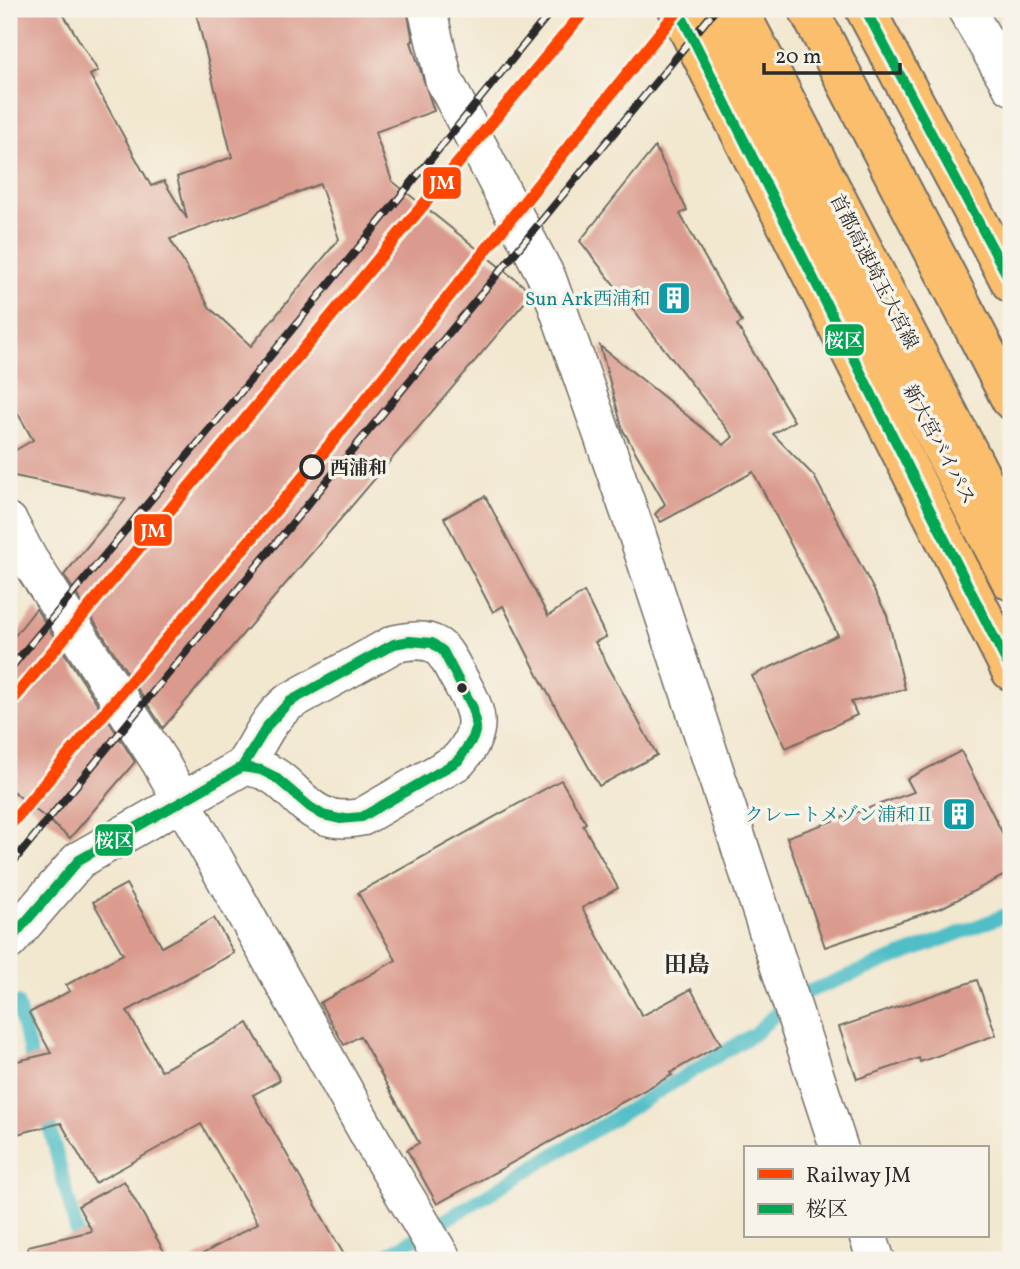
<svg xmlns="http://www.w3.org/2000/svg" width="1020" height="1269" font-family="Vollkorn,'Noto Serif JP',serif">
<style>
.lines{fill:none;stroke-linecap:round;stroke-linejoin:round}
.stream{stroke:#50bec7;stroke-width:14}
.building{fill:#da9b8e;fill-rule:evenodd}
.minor-casing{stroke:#716d64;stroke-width:40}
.trunk-casing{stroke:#716d64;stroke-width:42}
.motorway-casing{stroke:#716d64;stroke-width:42}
.minor{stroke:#fff;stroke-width:37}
.trunk{stroke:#fabe6d;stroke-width:38}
.motorway{stroke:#fabe6d;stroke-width:38}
.rail-casing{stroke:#2b2b2b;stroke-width:8}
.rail{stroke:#f7f3e8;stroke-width:5;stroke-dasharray:16;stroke-linecap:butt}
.bus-1-casing{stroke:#f7f3e8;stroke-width:16}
.bus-1{stroke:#00a651;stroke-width:10}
.rail-1-casing{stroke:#f7f3e8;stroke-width:18}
.rail-1{stroke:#ff4500;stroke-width:12}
.stop-dot{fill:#f7f3e8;stroke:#2b2b2b;stroke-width:3.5}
.bus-dot{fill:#2b2b2b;stroke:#f7f3e8;stroke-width:2.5}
.labels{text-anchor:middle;stroke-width:7;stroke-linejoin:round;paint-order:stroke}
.street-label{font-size:19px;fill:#2b2b2b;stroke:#f7f3e8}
.culture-label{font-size:19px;fill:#0d838f;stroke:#f7f3e8;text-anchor:end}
.stop-label{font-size:19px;font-weight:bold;fill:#2b2b2b;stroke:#f7f3e8;text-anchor:start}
.quarter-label{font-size:23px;font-weight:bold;fill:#2b2b2b;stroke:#f7f3e8}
.line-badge{stroke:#f7f3e8;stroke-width:2.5}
.badge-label{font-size:19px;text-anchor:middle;font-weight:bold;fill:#fff}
</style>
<rect width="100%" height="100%" fill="#f7f3e8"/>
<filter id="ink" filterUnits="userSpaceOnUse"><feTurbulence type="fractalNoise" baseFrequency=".0143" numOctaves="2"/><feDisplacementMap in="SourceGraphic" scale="14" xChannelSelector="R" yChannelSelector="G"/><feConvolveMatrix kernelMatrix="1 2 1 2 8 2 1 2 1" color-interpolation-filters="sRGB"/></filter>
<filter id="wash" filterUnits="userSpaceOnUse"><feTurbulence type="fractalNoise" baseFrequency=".00686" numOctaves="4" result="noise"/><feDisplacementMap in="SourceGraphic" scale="28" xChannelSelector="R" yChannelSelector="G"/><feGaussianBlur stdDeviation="1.57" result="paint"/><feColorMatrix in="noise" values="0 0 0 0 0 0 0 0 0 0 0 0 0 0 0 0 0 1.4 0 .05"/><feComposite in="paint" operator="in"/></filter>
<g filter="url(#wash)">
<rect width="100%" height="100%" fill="#f2e7cf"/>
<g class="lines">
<g class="stream">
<path d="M17 1003 36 1076"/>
<path d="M45 1109 84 1260"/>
<path d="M379 1260 754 1034 794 997 1011 913"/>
</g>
</g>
<g id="blocks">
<g class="building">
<path d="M9 9H60L98 71 90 75 151 186 164 181 187 219 177 177 232 157 195 9H407L413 41 411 42 434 111 375 132 392 181 530 291 531 295 163 728 64 575 126 499 9 475V454L33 440 9 398ZM320 184 339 239 251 346 210 308 170 239Z"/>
<path d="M655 147 687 210 680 214 742 322 737 325 794 421 773 434 814 476 887 615 905 689 851 702 857 715 786 748 752 676 838 635 753 472 661 522 655 514 665 504 623 430 600 346 724 445 733 437 580 241Z"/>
<path d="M485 496 548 616 584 592 606 637 595 642 657 755 599 786 539 677 503 606 493 612 444 518Z"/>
<path d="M36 609 135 762 70 838 9 788V643Z"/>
<path d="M961 751 1011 850V872L943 907 825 947 787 837 914 792 907 779Z"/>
<path d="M561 780 586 823 583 825 618 888 582 908 642 1016 691 989 721 1044 670 1073 672 1075 437 1204 407 1150 419 1143 360 1036 344 1045 320 1003 396 960 358 893Z"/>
<path d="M126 884 162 947 214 918 234 953 127 1011 161 1071 248 1023 280 1080 253 1095 347 1260H192L258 1223 201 1124 95 1183 61 1123 9 1136V1063L51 1053 29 1013 70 991 66 985 123 954 93 902Z"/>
<path d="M977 980 996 1035 920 1062 919 1058 857 1079 839 1027Z"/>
<path d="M124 1181 169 1260H29L28 1246 92 1231 78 1206Z"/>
</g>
</g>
</g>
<g filter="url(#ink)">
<use href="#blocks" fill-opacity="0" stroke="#716d64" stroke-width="2"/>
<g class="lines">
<g class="minor-casing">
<g id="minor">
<path d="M427 9 444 80 548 280 637 534 839 1148"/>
<path d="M966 9 1011 86"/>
<path d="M9 522 28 558 160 762 374 1144 443 1260"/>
<path d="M9 941 79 860 242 767C260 744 265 721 289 702L394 644C408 641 424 638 437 646 446 652 451 664 456 673 476 709 488 727 458 761L362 817C295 831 299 767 242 767"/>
<path d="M868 1236 876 1260"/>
</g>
</g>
<g class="trunk-casing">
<g id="trunk">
<path d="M678 9 1011 671"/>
<path d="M713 9 1011 581"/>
<path d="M865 9 1011 283"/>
</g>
</g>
<g class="motorway-casing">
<g id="motorway">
<path d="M738 9 1011 534"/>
<path d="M808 9 1011 400"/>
</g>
</g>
<use href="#minor" class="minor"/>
<use href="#trunk" class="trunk"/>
<use href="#motorway" class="motorway"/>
<g class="rail-casing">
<g id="rail">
<path d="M9 670 254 376 553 9"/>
<path d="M9 867 716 9"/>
</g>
</g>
<use href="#rail" class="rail"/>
<g class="bus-1-casing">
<g id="bus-1">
<path d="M678 9 1011 671"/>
<path d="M865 9 1011 283"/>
<path d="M410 641 432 643 443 651 473 708 476 728 473 738 458 761 362 817 340 819 323 815 310 807 275 777 261 770 242 767 268 725 289 702 394 644Z"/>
<path d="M9 941 79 860 242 767"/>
</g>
</g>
<use href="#bus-1" class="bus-1"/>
<g class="rail-1-casing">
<g id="rail-1">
<path d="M9 704 586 9"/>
<path d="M9 826 311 468 679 9"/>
</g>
</g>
<use href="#rail-1" class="rail-1"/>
</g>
</g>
<defs>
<g id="building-square" transform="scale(1.75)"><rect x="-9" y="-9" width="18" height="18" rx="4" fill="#0f9aa8" stroke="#f7f3e8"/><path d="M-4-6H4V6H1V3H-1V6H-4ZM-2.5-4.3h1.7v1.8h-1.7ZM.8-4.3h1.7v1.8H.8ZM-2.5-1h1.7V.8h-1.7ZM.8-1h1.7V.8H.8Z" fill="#fff"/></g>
</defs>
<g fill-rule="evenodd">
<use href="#building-square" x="674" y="298"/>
<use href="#building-square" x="959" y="814"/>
</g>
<circle class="stop-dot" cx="312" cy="467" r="11"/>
<circle class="bus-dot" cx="462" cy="688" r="6"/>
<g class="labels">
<g class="street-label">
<text transform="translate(875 271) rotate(63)" y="7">首都高速埼玉大宮線</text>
<text transform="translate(940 444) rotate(62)" y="7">新大宮バイパス</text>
</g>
<g class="culture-label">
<text x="650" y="305">Sun Ark西浦和</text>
<text x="934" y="821">クレートメゾン浦和Ⅱ</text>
</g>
<g class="stop-label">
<text x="330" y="474">西浦和</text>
</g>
<g class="quarter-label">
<text x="687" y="972">田島</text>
</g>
</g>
<g class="line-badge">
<rect x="422" y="166" width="40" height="34" rx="7" fill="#ff4500"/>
<rect x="824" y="323" width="41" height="34" rx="7" fill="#00a651"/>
<rect x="133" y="513" width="40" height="34" rx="7" fill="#ff4500"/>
<rect x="94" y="823" width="40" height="34" rx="7" fill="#00a651"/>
</g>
<g class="badge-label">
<text x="442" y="189">JM</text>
<text x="844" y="347">桜区</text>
<text x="153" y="537">JM</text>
<text x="114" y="847">桜区</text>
</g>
<rect width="1020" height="1269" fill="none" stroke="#f7f3e8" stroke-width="35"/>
<rect x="744" y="1146" width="245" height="91" fill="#f7f3e8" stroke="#a5a39c" stroke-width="2"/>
<rect x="758" y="1169" width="35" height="10" fill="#ff4500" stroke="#a5a39c" stroke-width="2"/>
<text x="806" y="1182" font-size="21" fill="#2b2b2b">Railway JM</text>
<rect x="758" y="1204" width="35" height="10" fill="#00a651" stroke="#a5a39c" stroke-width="2"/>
<text x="806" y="1216" font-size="21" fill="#2b2b2b">桜区</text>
<path d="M764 63v10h136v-10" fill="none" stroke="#2b2b2b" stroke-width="3.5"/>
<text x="775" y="63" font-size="21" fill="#2b2b2b" stroke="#f7f3e8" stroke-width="5" paint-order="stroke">20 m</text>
</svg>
